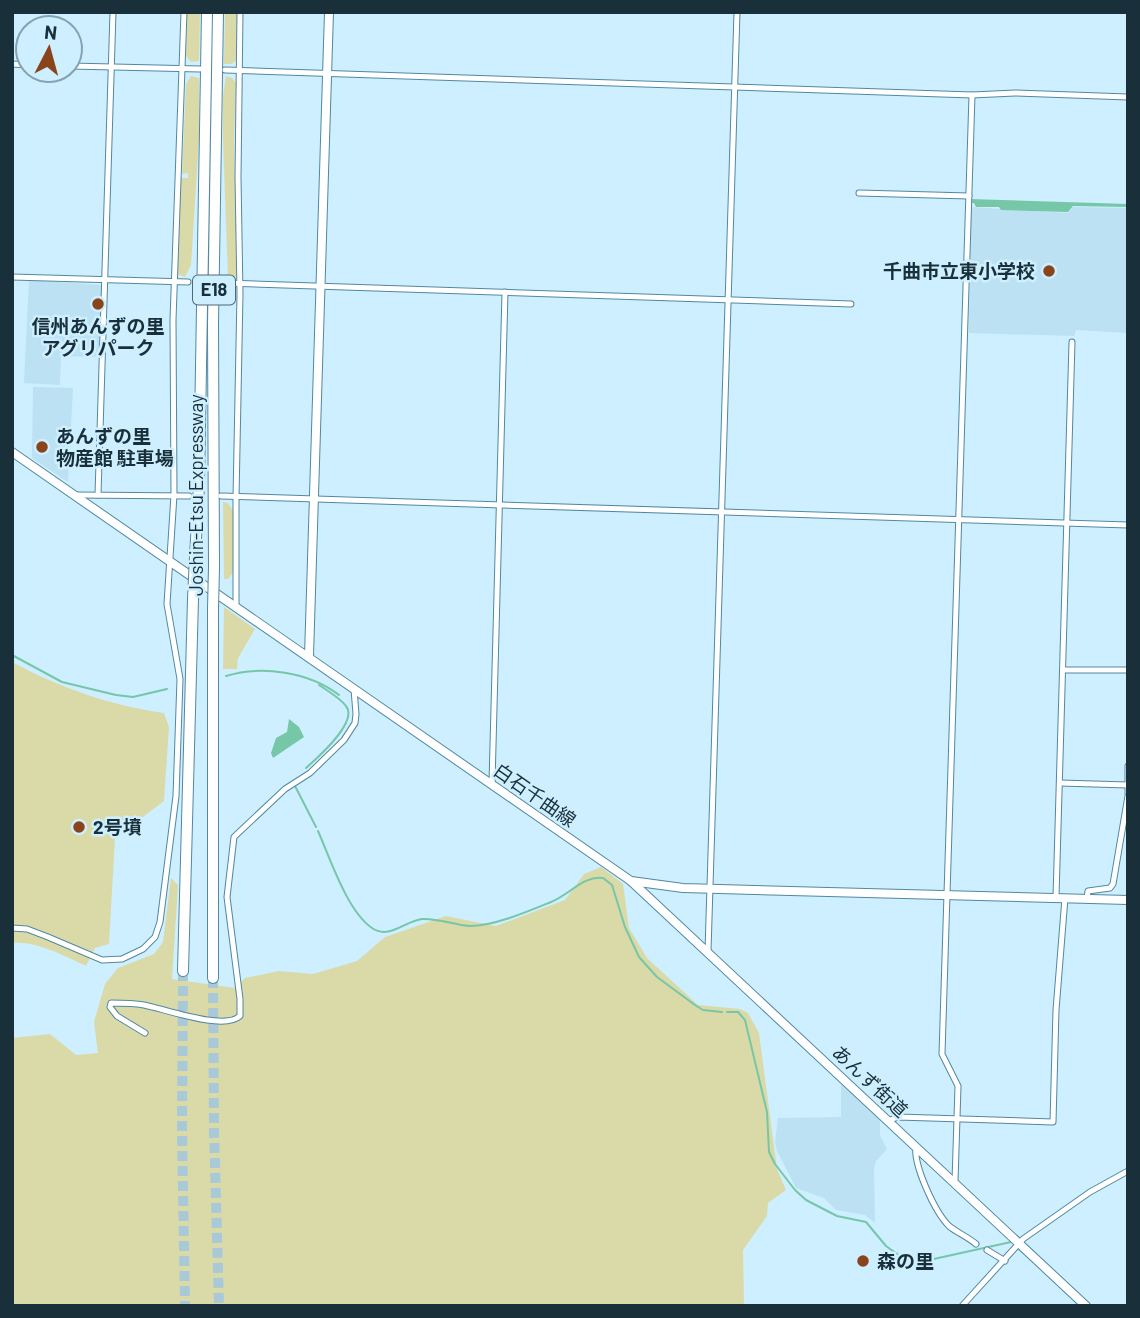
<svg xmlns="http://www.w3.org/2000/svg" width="1140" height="1318" font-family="Barlow,'Noto Sans JP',sans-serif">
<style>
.built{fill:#bce1f3}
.green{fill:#dadaa8}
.water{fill:#76c6a8}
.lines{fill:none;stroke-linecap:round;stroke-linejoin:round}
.stream{stroke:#76c6a8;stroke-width:2}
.highway-tunnel{stroke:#a9c9d8;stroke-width:10;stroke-dasharray:10 5;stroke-linecap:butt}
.street-casing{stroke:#5188a0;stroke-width:7}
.secondary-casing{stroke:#5188a0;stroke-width:10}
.highway-casing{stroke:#5188a0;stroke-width:12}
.street{stroke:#fff;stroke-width:5}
.secondary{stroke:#fff;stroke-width:8}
.highway{stroke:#fff;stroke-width:10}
.highway-bridge-casing{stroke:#5188a0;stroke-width:12;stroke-linecap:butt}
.highway-bridge{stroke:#fff;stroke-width:10}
.poi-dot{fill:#89441c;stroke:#cdefff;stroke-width:2.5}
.labels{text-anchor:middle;stroke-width:5;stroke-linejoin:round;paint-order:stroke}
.shield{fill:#cdefff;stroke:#4f6975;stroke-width:2}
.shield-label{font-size:18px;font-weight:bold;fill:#19303a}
.poi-label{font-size:19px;font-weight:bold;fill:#19303a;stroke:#cdefff;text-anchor:start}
.street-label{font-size:19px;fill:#19303a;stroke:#cdefff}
</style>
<rect width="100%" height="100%" fill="#cdefff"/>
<g class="built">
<path d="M971 207 1068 213 1073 207 1128 208V333L1076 330 1074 336 969 333Z"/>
<path d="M29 280 102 285 100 357 61 356 60 385 24 383Z"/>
<path d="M33 387 73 388 68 482 32 458Z"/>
<path d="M841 1081 880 1118V1136L887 1149 876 1161 874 1168 875 1223 865 1215 836 1210 824 1198 796 1188 777 1151 775 1142 778 1118 841 1117Z"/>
</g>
<g class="green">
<path d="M187 12H200L199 61 191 62 186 56Z"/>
<path d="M225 12H238L236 60 232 64H224Z"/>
<path d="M191 76 199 78V138L191 265 185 277 177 274 176 268 181 178H188V173L182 174 186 84Z"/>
<path d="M226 76 232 78 236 83 234 142 237 274 235 278 228 280 223 139V96Z"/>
<path d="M223 502 228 503 233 511 234 571 228 579H224Z"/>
<path d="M224 607 255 629 238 658 237 669H223Z"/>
<path d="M12 662C58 687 112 706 164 713L169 727 164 801 115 838 109 944 95 948 86 966C64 956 37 941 12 943Z"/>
<path d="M601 867 623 884 629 928 647 958 698 1005 740 1009 748 1013 759 1033 777 1169 786 1190 768 1203 767 1216 743 1250 744 1306H12V1038L50 1034 76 1055 98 1053 94 1022 105 984 118 968 154 954 163 942 171 878 178 885 172 979 235 988 245 978 279 971 313 974 357 961 385 937 446 916 496 926 565 900 584 874Z"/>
</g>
<g class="water">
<path d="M970 199 1128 204V207L1073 206 1068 212 1001 210 999 207H976L974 203H971Z"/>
<path d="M289 719 299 727 304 737 273 758 271 753 276 738 287 732Z"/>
</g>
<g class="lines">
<g class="stream">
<path d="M12 655 62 682 116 695 133 697 167 689"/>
<path d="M226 676C262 665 309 672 339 695"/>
<path d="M306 768C317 758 359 722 346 706 340 698 328 691 319 685"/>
<path d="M295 786 316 827"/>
<path d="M318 831C330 858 347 911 372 928 389 940 405 921 422 919 438 918 454 925 470 926 494 926 529 911 551 902 569 895 584 875 603 878L612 885 625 927 639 957 657 977 695 1005 703 1010 722 1012"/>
<path d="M727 1012H738L745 1020 767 1112 769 1152 775 1164 795 1190 806 1200 837 1216 866 1222 886 1246 911 1264 1011 1242"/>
</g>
<g class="highway-tunnel">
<path d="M183 971 182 1131 185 1306"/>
<path d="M213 978 214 1130 219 1306"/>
</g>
<g class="street-casing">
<g id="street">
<path d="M12 64 28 65"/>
<path d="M70 66 200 69"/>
<path d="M225 70 972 95 1015 93 1128 97"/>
<path d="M859 193 969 196"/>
<path d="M12 277 188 282"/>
<path d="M225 283 851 304"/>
<path d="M77 495 189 496"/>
<path d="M98 495 113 12"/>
<path d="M221 496 1128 525"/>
<path d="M236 605V498L240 294 238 177 240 12"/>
<path d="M1063 670H1128"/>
<path d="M1128 766V793"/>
<path d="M492 783 505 292"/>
<path d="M1060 783 1128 785"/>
<path d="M1056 897 1072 342"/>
<path d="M1087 898 1088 891 1110 888 1113 884 1128 796"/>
<path d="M12 928 27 929 48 937 102 960 122 959 143 949 155 937 160 922 176 796 180 679 167 604 174 495 173 320 184 12"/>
<path d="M708 951 737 12"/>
<path d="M145 1033 117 1016 110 1007 111 1003C122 1003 133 1003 144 1005 165 1009 224 1031 240 1016V999L227 897 234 837 285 789 310 773 344 740 355 723 356 714 354 689"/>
<path d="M890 1120 898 1117 1053 1122 1056 1010 1065 898"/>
<path d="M916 1146C913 1165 935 1212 949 1226 956 1232 968 1237 976 1244"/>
<path d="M955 1181 958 1086 942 1054 972 95"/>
<path d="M987 1250 1005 1261"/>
<path d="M962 1306 1023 1239 1090 1192 1128 1171"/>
</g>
</g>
<g class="secondary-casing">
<g id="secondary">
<path d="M12 452 631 881 683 888 1128 900"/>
<path d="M309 656 329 12"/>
<path d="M631 881 1086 1306"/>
</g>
</g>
<g class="highway-casing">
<g id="highway">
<path d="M195 557 199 485 207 12"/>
<path d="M214 567 213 324 218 12"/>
<path d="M183 971 193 599"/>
<path d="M213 978V609"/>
</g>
</g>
<use href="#street" class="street"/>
<use href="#secondary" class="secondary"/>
<use href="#highway" class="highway"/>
<g class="highway-bridge-casing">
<g id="highway-bridge">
<path d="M193 599 195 557"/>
<path d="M213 609 214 567"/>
</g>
</g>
<use href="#highway-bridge" class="highway-bridge"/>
</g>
<g class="poi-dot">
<circle cx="1049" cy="271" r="7"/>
<circle cx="98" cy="304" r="7"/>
<circle cx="42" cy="447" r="7"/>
<circle cx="79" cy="827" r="7"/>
<circle cx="863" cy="1261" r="7"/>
</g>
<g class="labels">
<rect class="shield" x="193" y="275.5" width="42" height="29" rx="5"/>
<g class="shield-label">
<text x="214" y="296">E18</text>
</g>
<g class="poi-label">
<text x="1035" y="278" text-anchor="end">千曲市立東小学校</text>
<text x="98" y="333" text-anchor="middle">信州あんずの里<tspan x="98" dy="22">アグリパーク</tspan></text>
<text x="56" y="443">あんずの里<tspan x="56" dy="22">物産館 駐車場</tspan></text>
<text x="93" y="834">2号墳</text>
<text x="877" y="1268">森の里</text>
</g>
<g class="street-label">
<text transform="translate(196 495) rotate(-90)" y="7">Joshin-Etsu Expressway</text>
<text transform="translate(535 795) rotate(35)" y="7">白石千曲線</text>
<text transform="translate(870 1081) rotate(43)" y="7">あんず街道</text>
</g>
</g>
<rect width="1140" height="1318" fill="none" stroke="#19303a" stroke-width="28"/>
<g transform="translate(49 49) rotate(6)"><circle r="33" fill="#cdefff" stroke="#85a3b0" stroke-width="2"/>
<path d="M0-5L12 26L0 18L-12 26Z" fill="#89441c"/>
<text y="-10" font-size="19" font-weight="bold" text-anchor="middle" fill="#19303a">N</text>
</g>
</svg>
